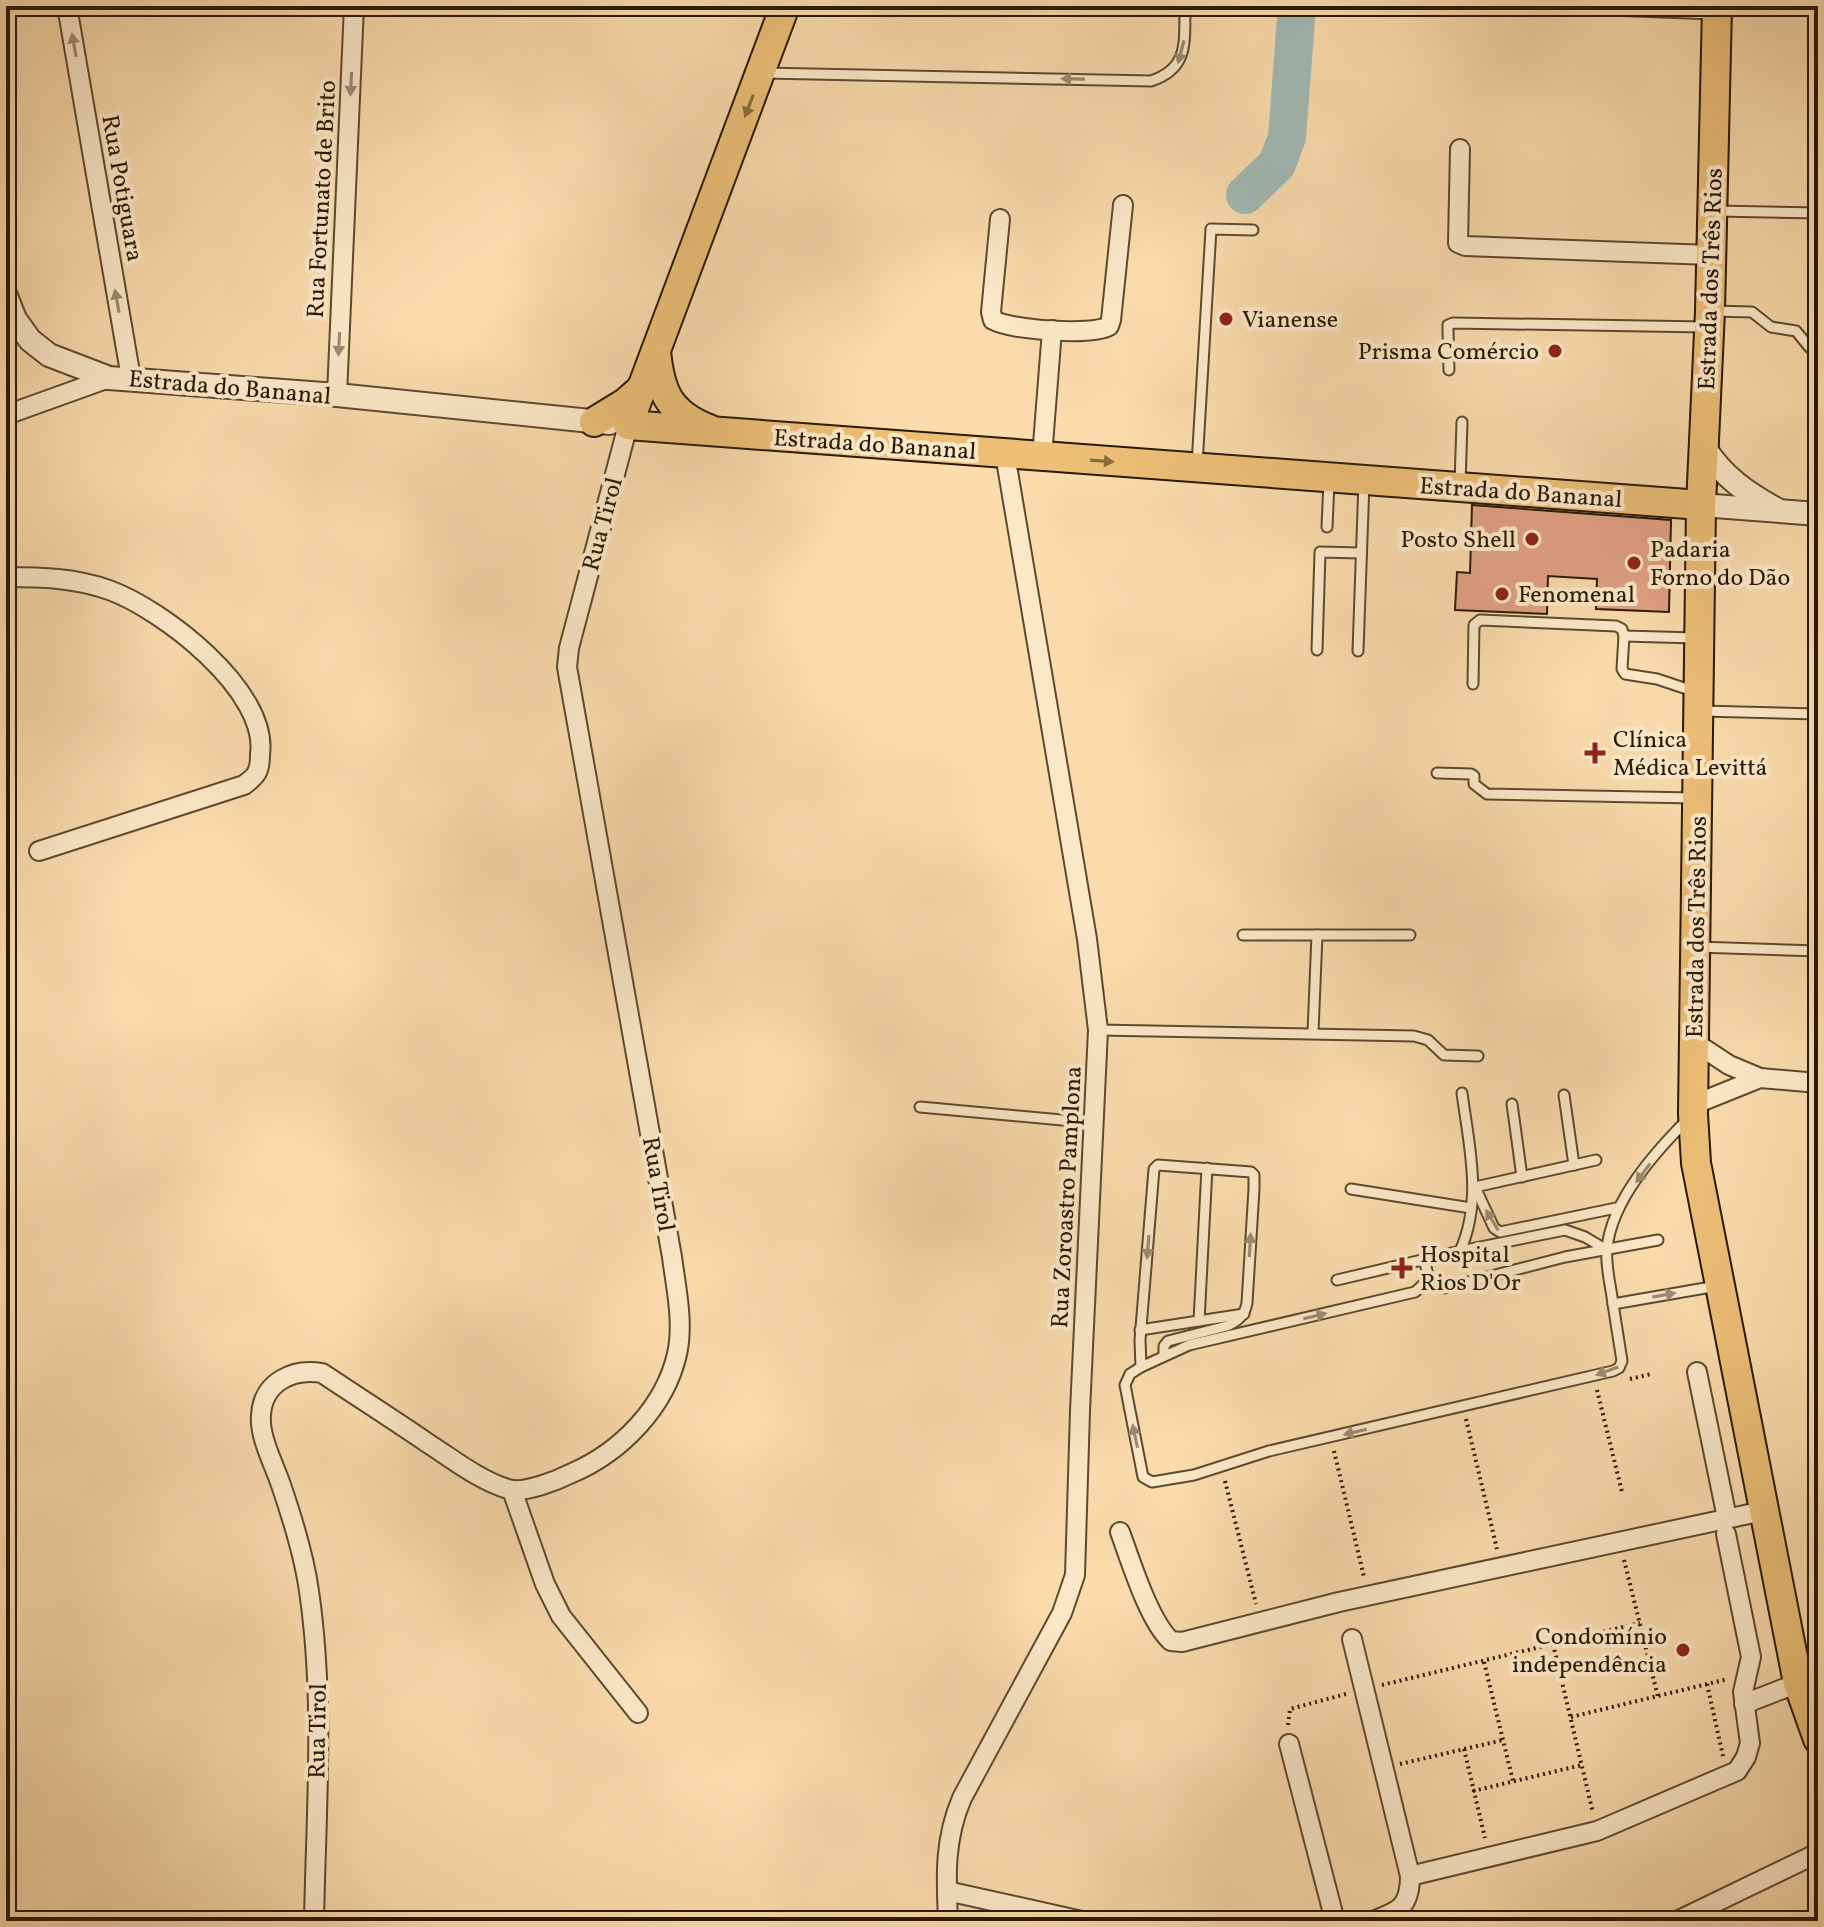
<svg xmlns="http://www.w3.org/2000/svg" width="1824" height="1927" font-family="Vollkorn,serif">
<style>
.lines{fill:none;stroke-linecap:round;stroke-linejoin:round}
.river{stroke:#a1b9b4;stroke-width:38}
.building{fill:#e1a084;stroke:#271905;stroke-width:2}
.service-casing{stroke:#5c4a2f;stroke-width:13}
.minor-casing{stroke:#5c4a2f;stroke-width:22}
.tertiary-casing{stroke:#5c4a2f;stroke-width:26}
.primary-casing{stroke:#271905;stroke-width:32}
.path{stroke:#271905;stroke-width:4;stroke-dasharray:2 4;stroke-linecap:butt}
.service{stroke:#fbe8c9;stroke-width:9}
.minor{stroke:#fbe8c9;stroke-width:18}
.tertiary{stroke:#fbe8c9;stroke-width:22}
.primary{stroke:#ecbe76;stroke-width:28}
.oneway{fill:#9c8b71}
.oneway2{fill:#8a6c3e}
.poi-dot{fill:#8f2418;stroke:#fbe8c9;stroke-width:3}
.labels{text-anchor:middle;stroke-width:8;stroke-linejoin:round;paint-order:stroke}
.street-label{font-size:24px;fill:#271905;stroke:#fbe8c9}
.poi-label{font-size:24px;fill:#271905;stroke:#fbe8c9;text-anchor:start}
</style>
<rect width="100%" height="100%" fill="#f9dbac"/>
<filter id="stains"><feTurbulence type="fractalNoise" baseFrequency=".0025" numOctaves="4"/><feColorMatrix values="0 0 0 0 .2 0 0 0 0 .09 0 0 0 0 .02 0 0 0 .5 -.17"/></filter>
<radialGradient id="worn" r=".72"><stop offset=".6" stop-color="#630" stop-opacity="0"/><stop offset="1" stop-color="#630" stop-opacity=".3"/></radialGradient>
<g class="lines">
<path class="river" d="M1245 195 1277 164 1287 137 1297 6"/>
</g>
<path class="building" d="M1472 505 1671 520 1669 612 1596 609 1597 579 1548 576 1547 614 1455 610 1457 572 1470 573Z"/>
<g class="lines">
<g class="service-casing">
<g id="service">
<path d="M1505 6 1714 14"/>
<path d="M764 73 1151 81C1190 68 1184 41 1185 6"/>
<path d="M1717 211 1818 213"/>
<path d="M1713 311 1752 312 1771 327 1796 331 1810 348 1818 349"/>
<path d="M1449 370 1448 330V325L1453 323 1706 327"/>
<path d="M1197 465 1211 229 1253 230"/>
<path d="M1460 484 1462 422"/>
<path d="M1327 527 1329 482"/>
<path d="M1624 636 1696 638"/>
<path d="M1317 650 1320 552 1361 553"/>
<path d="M1358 651 1364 482"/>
<path d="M1473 684 1474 625 1480 620 1616 626 1622 629 1624 636 1622 669 1625 674 1657 679 1696 692"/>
<path d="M1702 711 1818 714"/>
<path d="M1437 773 1471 774 1474 776V784L1487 794 1694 798"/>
<path d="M1243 935H1410"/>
<path d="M1697 947 1818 951"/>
<path d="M1098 1030 1414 1036 1428 1040 1444 1055 1478 1056"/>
<path d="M1313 1032 1317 935"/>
<path d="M1564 1095 1574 1165"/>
<path d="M1512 1104 1522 1177"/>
<path d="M920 1107 1094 1123"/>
<path d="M1688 1119C1655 1152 1612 1200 1607 1248 1605 1266 1611 1286 1613 1304L1717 1286"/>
<path d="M1596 1160 1475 1187 1494 1228 1500 1232 1616 1208"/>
<path d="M1351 1189 1471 1208"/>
<path d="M1460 1251 1565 1230 1585 1237 1607 1250"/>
<path d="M1424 1259 1429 1279 1445 1288 1565 1257 1658 1240"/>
<path d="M1429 1279 1415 1292 1189 1345 1141 1367 1130 1374 1125 1385 1143 1477 1152 1482 1194 1475 1269 1451 1613 1371 1619 1368 1622 1361 1613 1304"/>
<path d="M1337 1280 1460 1251C1483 1200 1469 1146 1462 1093"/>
<path d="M1199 1321 1207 1168"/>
<path d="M1140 1330 1244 1314"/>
<path d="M1141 1367 1140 1340 1154 1169 1158 1165 1251 1172 1254 1175V1189L1247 1303C1245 1315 1238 1321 1227 1326L1168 1341 1164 1346V1356"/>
</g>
</g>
<g class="minor-casing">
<g id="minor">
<path d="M67 6 131 378"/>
<path d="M1460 149 1458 243 1465 246 1711 255"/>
<path d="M1000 219 991 312 993 320C1011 330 1092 336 1109 326L1111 320 1123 205"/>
<path d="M337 395 354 6"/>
<path d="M6 415 109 378"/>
<path d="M1042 457 1052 330"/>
<path d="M6 577C42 577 75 578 109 590 162 609 269 691 260 754 260 759 260 767 257 772 255 777 248 782 244 785L39 851"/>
<path d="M1694 1042 1729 1065 1760 1078 1818 1083"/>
<path d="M1693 1105 1760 1078"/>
<path d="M1697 1372 1727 1518"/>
<path d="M512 1490 545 1584 561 1616 638 1713"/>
<path d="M1120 1532C1131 1562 1149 1621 1171 1641L1182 1642 1339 1602 1763 1511"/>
<path d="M1352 1639 1410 1876C1410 1907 1399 1911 1373 1921"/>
<path d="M1744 1704 1798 1683"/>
<path d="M1289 1744 1335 1921"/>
<path d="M1410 1876 1597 1831 1737 1771 1746 1757 1750 1743 1743 1692 1751 1657 1726 1534"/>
<path d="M947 1891 1082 1921"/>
<path d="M314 1921C316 1812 325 1700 309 1591 304 1555 293 1520 281 1485 274 1464 259 1437 261 1415 263 1382 293 1368 322 1373 358 1397 394 1420 429 1444 454 1460 479 1480 508 1489 524 1494 558 1480 572 1473 621 1452 665 1407 677 1354 684 1323 676 1288 672 1257L567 667 569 648 628 425"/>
<path d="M948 1921C946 1876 944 1840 962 1798L1062 1613 1075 1575 1080 1411 1098 1030 1087 939 1005 454"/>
<path d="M1677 1921 1818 1853"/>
</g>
</g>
<g class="tertiary-casing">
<g id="tertiary">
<path d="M6 296 15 319 30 340 49 355 109 378 337 395 610 423"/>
<path d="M1705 448C1722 476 1748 494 1776 509"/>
<path d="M1701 505 1818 514"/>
</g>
</g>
<g class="primary-casing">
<g id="primary">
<path d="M785 6 628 425 1701 505"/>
<path d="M1717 6 1710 311 1701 505 1693 1114 1696 1163 1798 1683 1818 1739"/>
<path d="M656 351C660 391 668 413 709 429"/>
<path d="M594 422 625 403 641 389"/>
</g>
</g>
<g class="path">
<path d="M1630 1379 1651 1374"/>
<path d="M1597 1390 1622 1492"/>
<path d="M1466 1419 1497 1549"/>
<path d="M1334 1451 1364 1577"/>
<path d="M1225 1481 1256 1604"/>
<path d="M1624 1560 1658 1697"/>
<path d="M1553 1644 1593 1813"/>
<path d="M1484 1662 1513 1781"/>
<path d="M1707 1684 1723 1756"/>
<path d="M1382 1685 1640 1623"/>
<path d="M1571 1717 1728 1679"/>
<path d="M1288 1725 1290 1709 1346 1694"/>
<path d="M1464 1749 1485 1838"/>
<path d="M1400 1764 1503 1740"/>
<path d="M1473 1791 1582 1765"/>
</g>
<use href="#service" class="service"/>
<use href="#minor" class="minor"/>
<use href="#tertiary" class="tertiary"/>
<use href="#primary" class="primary"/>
</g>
<defs><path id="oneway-solid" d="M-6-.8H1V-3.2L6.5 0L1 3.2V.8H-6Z" transform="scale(2)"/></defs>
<g class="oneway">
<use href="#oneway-solid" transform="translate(74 45) rotate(-100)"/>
<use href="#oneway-solid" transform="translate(1181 52) rotate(104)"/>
<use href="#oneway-solid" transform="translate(1073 79) rotate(-179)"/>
<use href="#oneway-solid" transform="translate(351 84) rotate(93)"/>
<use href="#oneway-solid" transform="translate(117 301) rotate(-100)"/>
<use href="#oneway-solid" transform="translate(339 344) rotate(93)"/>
<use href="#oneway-solid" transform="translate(1643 1173) rotate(127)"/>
<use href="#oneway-solid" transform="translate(1492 1220) rotate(-121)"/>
<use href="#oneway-solid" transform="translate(1250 1245) rotate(-87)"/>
<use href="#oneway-solid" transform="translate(1148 1247) rotate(94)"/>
<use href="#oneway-solid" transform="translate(1664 1295) rotate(-10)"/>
<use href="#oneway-solid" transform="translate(1315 1316) rotate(-13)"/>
<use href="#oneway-solid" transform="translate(1607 1371) rotate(160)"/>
<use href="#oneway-solid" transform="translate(1355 1432) rotate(167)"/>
<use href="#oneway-solid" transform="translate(1135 1436) rotate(-102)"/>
</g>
<g class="oneway2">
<use href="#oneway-solid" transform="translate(749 106) rotate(111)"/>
<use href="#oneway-solid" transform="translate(1102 461) rotate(4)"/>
</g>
<g class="poi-dot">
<circle cx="1226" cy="319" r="8"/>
<circle cx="1555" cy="351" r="8"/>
<circle cx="1532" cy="539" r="8"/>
<circle cx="1634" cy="563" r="8"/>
<circle cx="1502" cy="594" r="8"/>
<path d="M1591 741h8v8h8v8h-8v8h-8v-8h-8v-8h8z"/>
<path d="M1398 1256h8v8h8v8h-8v8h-8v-8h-8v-8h8z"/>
<circle cx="1683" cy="1650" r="8"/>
</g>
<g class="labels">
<g class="street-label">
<text transform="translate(123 188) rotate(80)" y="8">Rua Potiguara</text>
<text transform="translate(321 199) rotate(-87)" y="8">Rua Fortunato de Brito</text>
<text transform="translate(1710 279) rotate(-88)" y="8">Estrada dos Três Rios</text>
<text transform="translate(230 387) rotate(5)" y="8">Estrada do Bananal</text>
<text transform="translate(875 444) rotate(4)" y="8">Estrada do Bananal</text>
<text transform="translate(1521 492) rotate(4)" y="8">Estrada do Bananal</text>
<text transform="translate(602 524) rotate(-75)" y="8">Rua Tirol</text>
<text transform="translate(1696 927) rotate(-89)" y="8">Estrada dos Três Rios</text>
<text transform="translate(659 1184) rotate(80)" y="8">Rua Tirol</text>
<text transform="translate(1066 1197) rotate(-87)" y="8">Rua Zoroastro Pamplona</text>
<text transform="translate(317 1731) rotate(-89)" y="8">Rua Tirol</text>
</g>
<g class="poi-label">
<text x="1242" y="327">Vianense</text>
<text x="1539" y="359" text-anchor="end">Prisma Comércio</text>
<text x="1516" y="547" text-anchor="end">Posto Shell</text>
<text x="1650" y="557">Padaria<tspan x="1650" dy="28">Forno do Dão</tspan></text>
<text x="1518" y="602">Fenomenal</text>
<text x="1613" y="747">Clínica<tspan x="1613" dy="28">Médica Levittá</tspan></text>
<text x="1420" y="1262">Hospital<tspan x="1420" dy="28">Rios D'Or</tspan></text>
<text x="1667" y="1644" text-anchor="end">Condomínio<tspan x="1667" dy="28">independência</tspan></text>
</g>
</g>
<rect width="1824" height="1927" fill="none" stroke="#f9dbac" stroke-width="32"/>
<rect x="8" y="8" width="1808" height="1911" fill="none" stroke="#271905" stroke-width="4"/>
<rect x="16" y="16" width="1792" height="1895" fill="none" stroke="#271905" stroke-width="2"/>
<rect width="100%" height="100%" filter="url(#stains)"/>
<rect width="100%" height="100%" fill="url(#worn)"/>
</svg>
